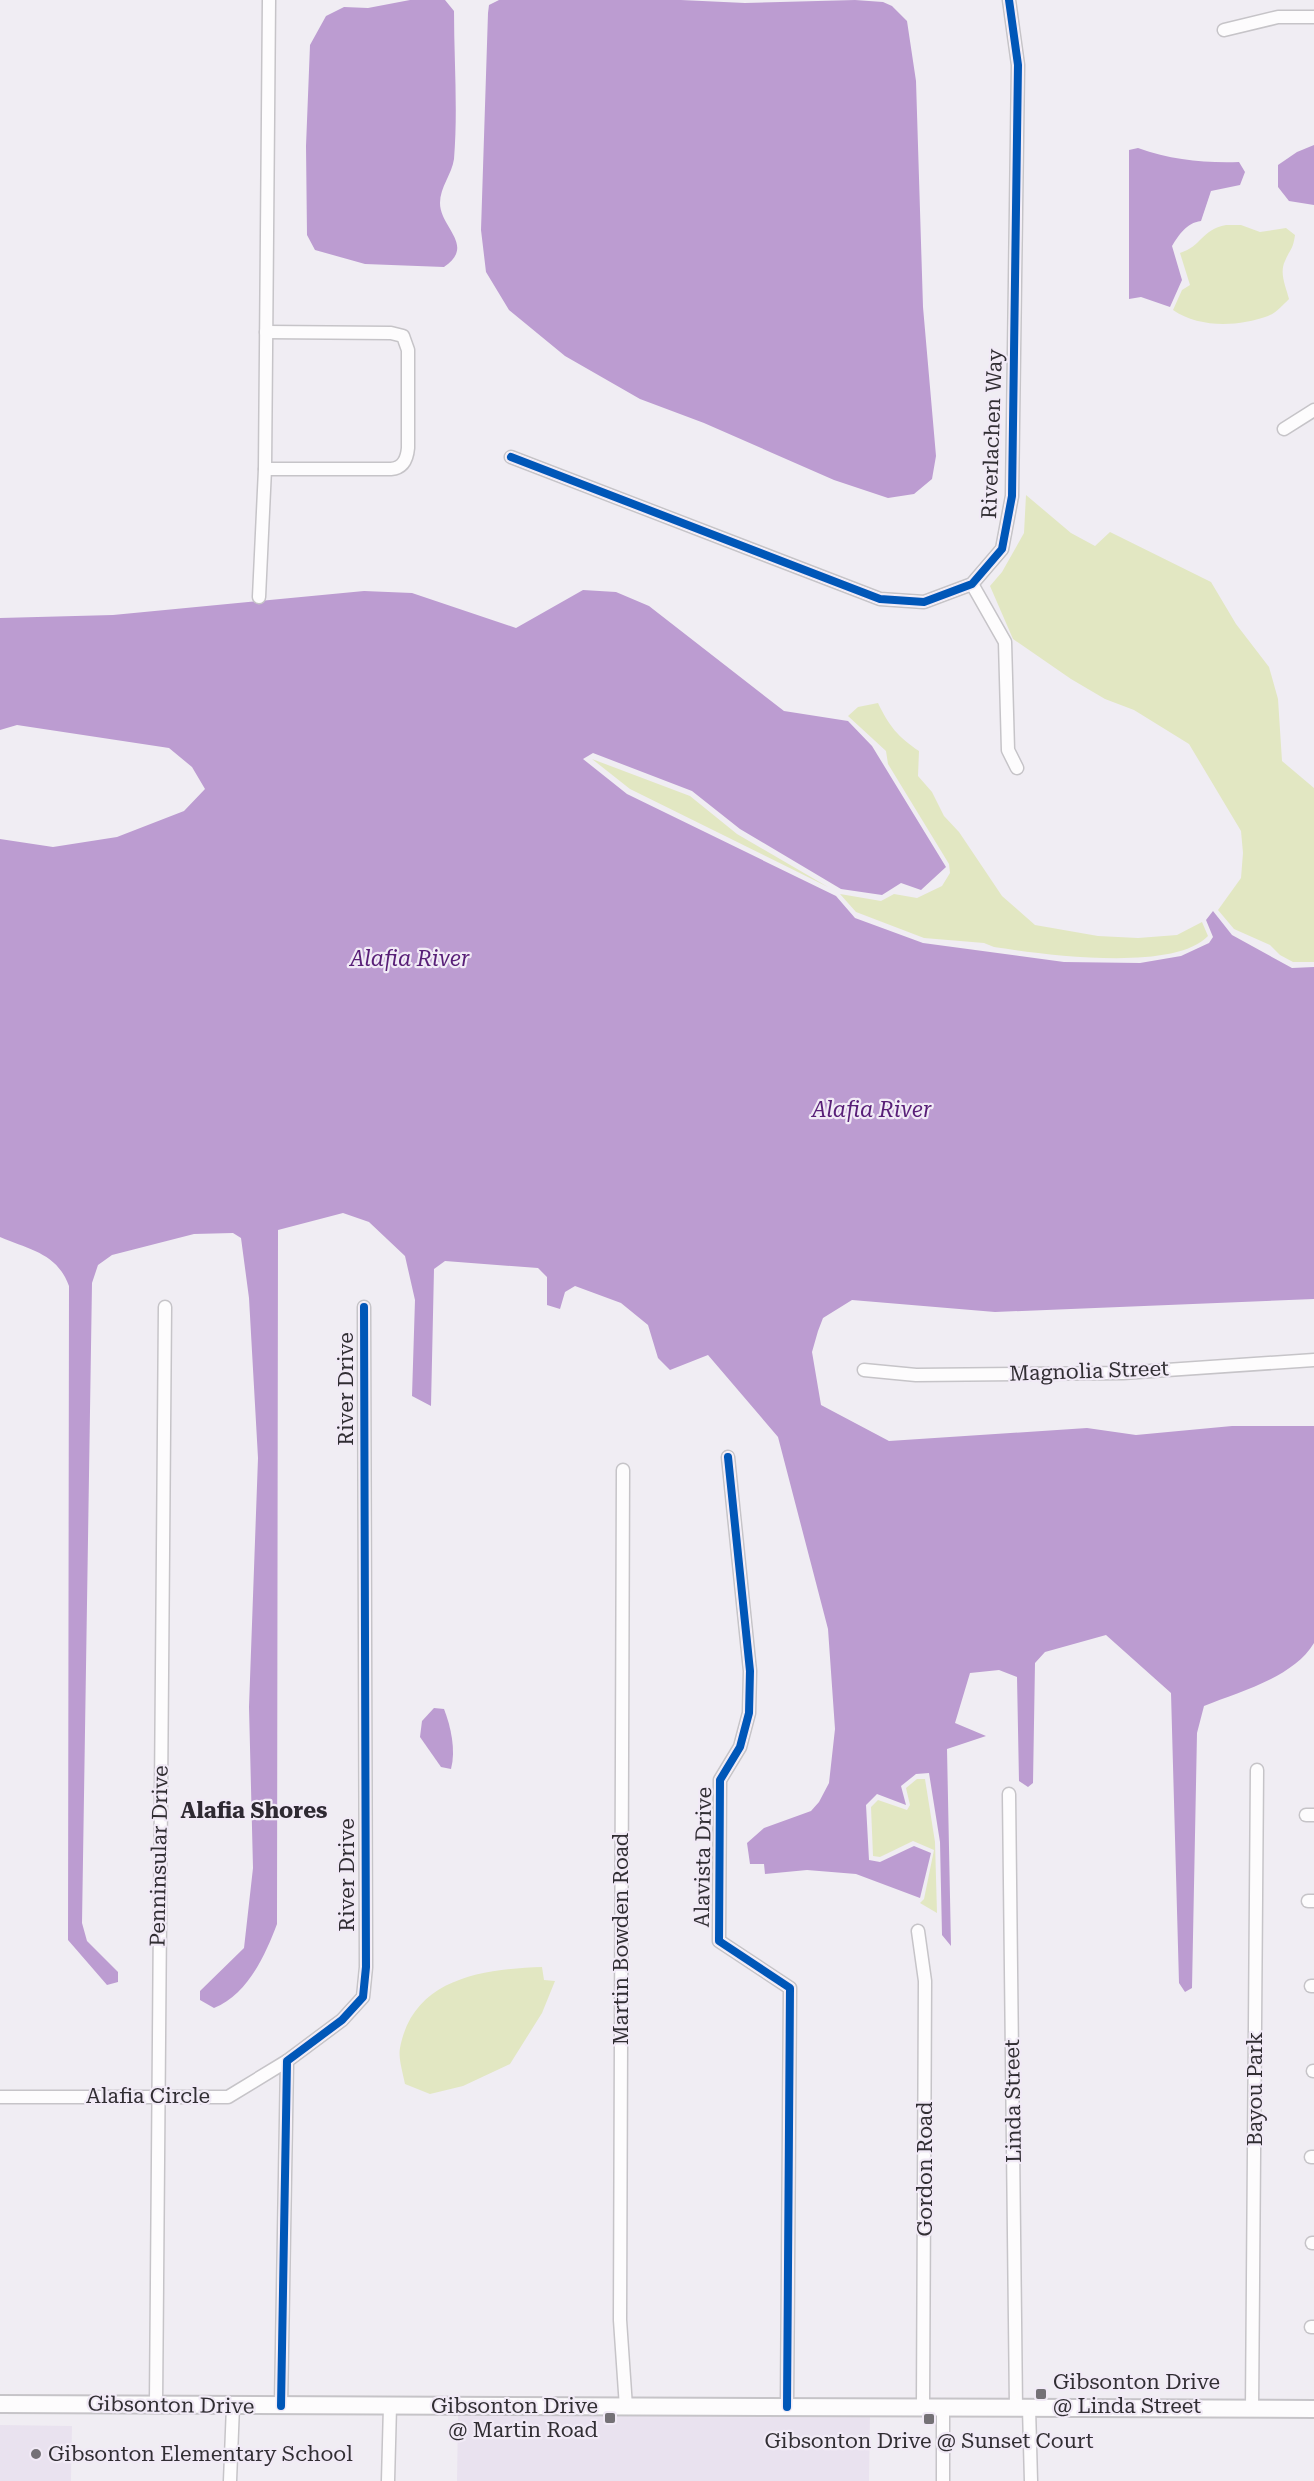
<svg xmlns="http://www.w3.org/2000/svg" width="1314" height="2481" font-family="'Roboto Serif',serif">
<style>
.built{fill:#e9e2ef}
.green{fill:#e2e7c2}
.water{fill:#bc9cd1}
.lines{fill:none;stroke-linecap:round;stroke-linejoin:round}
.minor-casing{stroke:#c6c4c8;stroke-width:15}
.secondary-casing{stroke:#c6c4c8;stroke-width:20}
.minor{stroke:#fdfcfd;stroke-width:12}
.secondary{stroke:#fdfcfd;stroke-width:16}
.cycleway-casing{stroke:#f1eaf6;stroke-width:11}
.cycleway{stroke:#0057b8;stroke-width:8}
.poi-dot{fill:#747176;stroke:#f1eaf6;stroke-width:2}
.labels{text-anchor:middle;stroke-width:4.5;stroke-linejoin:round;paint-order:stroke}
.street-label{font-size:21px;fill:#312e33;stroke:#f1eaf6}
.poi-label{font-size:21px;fill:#312e33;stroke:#f1eaf6;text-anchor:start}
.water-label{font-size:22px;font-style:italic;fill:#581f77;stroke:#f1eaf6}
.neighbourhood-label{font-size:22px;font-weight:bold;fill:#2e2932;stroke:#f1eaf6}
</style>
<rect width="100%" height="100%" fill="#f0edf3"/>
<g class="built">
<path d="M458 2413H870L869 2481H457Z"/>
<path d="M0 2425 72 2426 71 2481H0Z"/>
</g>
<g class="green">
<path d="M1226 225H1241L1260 232 1286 228 1295 235C1293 250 1290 249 1285 261 1279 273 1286 287 1289 299 1283 305 1276 313 1268 316 1238 327 1199 328 1173 310L1182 290 1190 285 1180 253C1202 246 1201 230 1226 225Z"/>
<path d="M1026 495 1071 533 1095 546 1110 532 1211 582 1236 624 1269 667 1278 699 1282 761 1314 788V962H1293L1280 955 1270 945 1234 929 1218 910 1241 878 1243 853 1241 831 1189 744 1134 710 1105 699 1071 679 1013 639 990 586 1002 572 1024 533Z"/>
<path d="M878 703C889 726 898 737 919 751L918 776 932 792 944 816 959 832 1002 896 1035 925 1098 936 1138 938 1177 935 1202 922 1208 936C1173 973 1041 954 994 947L984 943 924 938 856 912 840 894 881 901 894 894 917 898 942 886 950 873 949 864 888 764 886 751 848 716 858 707Z"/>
<path d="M592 759 690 796 737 834 828 887 630 789Z"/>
<path d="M917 1779H925L935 1842 937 1913 920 1903 924 1899 934 1850 913 1841 880 1857 873 1856 871 1807 878 1800 907 1810 910 1805 906 1788Z"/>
<path d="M542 1967 544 1980 555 1981 542 2013 510 2064 463 2086 430 2094 405 2084C403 2073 398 2058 400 2048 413 1978 483 1969 542 1967Z"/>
</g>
<g class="water">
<path d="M410 0H445L454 11C454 60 458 110 454 159 452 174 440 187 440 203 440 228 476 245 444 267L365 264 315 250 307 235 306 146 310 45 326 16 344 7 368 8Z"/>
<path d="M499 0H681L745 3 855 0 883 2 892 6 907 21 916 81 923 307 936 456 932 479 914 494 888 498 834 480 704 423 640 399 565 356 509 310 486 272 481 230 488 13 489 5Z"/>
<path d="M1314 145V205L1289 201 1278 187V165L1297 152Z"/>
<path d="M1138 148C1172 160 1203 163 1239 162L1245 172 1240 185 1211 191 1201 221C1186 223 1179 235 1172 246L1182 280 1170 307 1141 297 1129 299V150Z"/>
<path d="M583 590 616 592 649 606 784 711 848 721 872 746 946 867 921 890 901 883 882 895 841 889 740 829 692 791 593 753 583 759 627 794 836 896 855 918 923 943 1064 962 1140 963 1181 956 1209 943 1213 937 1206 920 1213 911 1232 935 1292 968 1314 967V1299L995 1312 852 1300 823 1318 818 1331 812 1352 821 1405 889 1441 1087 1428 1136 1435 1232 1426H1314V1643C1293 1678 1240 1691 1204 1706L1197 1733 1192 1988 1185 1992 1179 1983 1171 1693 1106 1635 1045 1652 1035 1663 1033 1783 1028 1787 1019 1781 1017 1677 999 1670 970 1673 955 1723 986 1736 947 1749 951 1946 942 1935 940 1842 929 1773 916 1774 901 1786 906 1805 877 1794 866 1805 869 1860 880 1862 914 1846 931 1853 920 1898 856 1874 807 1870 765 1874 764 1864H750L747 1843 764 1828 811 1811 819 1802 829 1783 835 1729 828 1629 778 1437 708 1355 670 1370 658 1358 648 1325 621 1303 575 1286 565 1292 560 1309 547 1305V1277L538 1268 445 1261 434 1269 431 1406 412 1396 415 1300 405 1256 369 1222 343 1213 278 1230 277 1924C265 1956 247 1995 214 2008L200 2000V1991L244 1948 253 1868 249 1707 258 1458 249 1298 241 1238 233 1233 194 1234 112 1255 98 1265 92 1283 82 1923 87 1941 118 1972V1982L107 1985 68 1940 69 1286C57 1253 30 1250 0 1237V839L53 847 117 837 184 811 205 789 192 767 169 748 17 725 0 730V618L113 615 364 591 412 593 516 628Z"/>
<path d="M434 1708 444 1709C451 1727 456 1750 451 1769L441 1767 420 1737 422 1721Z"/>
</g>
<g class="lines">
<g class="minor-casing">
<g id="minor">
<path d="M1224 30 1278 17H1314"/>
<path d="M1284 429 1314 410"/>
<path d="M511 457 880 599 924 602 972 584 1002 549 1012 496 1018 65 1009 0"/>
<path d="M265 469H391C403 468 407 459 408 448V350L403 336 391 333 266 332"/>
<path d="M972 584 1005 642 1008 750 1017 768"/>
<path d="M259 597 265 469 269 0"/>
<path d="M864 1370 916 1375 1123 1373 1314 1360"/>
<path d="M728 1457 750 1671 749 1713 740 1747 720 1780 719 1941 790 1988 787 2407"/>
<path d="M623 1470 620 2320 626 2407"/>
<path d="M1009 1794 1016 2408"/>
<path d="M1306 1815H1314"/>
<path d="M1308 1901H1314"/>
<path d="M918 1931 925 1981 923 2407"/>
<path d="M1311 1986H1314"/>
<path d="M1313 2071H1314"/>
<path d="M0 2097H228L287 2061"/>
<path d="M1311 2157H1314"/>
<path d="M1312 2243H1314"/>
<path d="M1311 2327H1314"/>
<path d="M156 2405 165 1307"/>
<path d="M281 2406 287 2061 342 2020 363 1997 366 1967 364 1307"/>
<path d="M1029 2408 1031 2481"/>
<path d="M1252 2409 1257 1770"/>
<path d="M230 2481 233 2406"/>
<path d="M388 2481 390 2406"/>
<path d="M943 2481V2407"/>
</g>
</g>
<g class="secondary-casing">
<path id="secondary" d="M0 2404 1314 2409"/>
</g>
<use href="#minor" class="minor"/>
<use href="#secondary" class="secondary"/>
<g class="cycleway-casing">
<g id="cycleway">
<path d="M511 457 880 599 924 602 972 584 1002 549 1012 496 1018 65 1009 0"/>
<path d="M728 1457 750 1671 749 1713 740 1747 720 1780 719 1941 790 1988 787 2407"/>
<path d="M281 2406 287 2061 342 2020 363 1997 366 1967 364 1307"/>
</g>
</g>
<use href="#cycleway" class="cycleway"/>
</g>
<g class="poi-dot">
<rect x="1035" y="2388" width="12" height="12" rx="3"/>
<rect x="604" y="2412" width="12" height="12" rx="3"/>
<rect x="923" y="2413" width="12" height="12" rx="3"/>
<circle cx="36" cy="2454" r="6"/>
</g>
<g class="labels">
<g class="street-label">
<text transform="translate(992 434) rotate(-88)" y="7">Riverlachen Way</text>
<text transform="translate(1089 1371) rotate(-2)" y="7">Magnolia Street</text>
<text transform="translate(346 1389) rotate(-90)" y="7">River Drive</text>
<text transform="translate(159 1856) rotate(-89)" y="7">Penninsular Drive</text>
<text transform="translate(703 1857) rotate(-89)" y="7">Alavista Drive</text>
<text transform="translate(347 1875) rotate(-90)" y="7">River Drive</text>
<text transform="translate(621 1939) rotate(-90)" y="7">Martin Bowden Road</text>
<text transform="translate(1255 2089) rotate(-90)" y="7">Bayou Park</text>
<text x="148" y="2103">Alafia Circle</text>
<text transform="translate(1013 2101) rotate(-91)" y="7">Linda Street</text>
<text transform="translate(925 2169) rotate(-90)" y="7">Gordon Road</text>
<text transform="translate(171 2405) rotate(1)" y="7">Gibsonton Drive</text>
</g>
<g class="poi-label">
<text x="1053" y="2389">Gibsonton Drive<tspan x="1053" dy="24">@ Linda Street</tspan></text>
<text x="598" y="2413" text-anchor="end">Gibsonton Drive<tspan x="598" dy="24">@ Martin Road</tspan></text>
<text x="929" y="2448" text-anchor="middle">Gibsonton Drive @ Sunset Court</text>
<text x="48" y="2461">Gibsonton Elementary School</text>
</g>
<g class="water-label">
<text x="410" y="966">Alafia River</text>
<text x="872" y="1117">Alafia River</text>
</g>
<g class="neighbourhood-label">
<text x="254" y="1818">Alafia Shores</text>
</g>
</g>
</svg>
